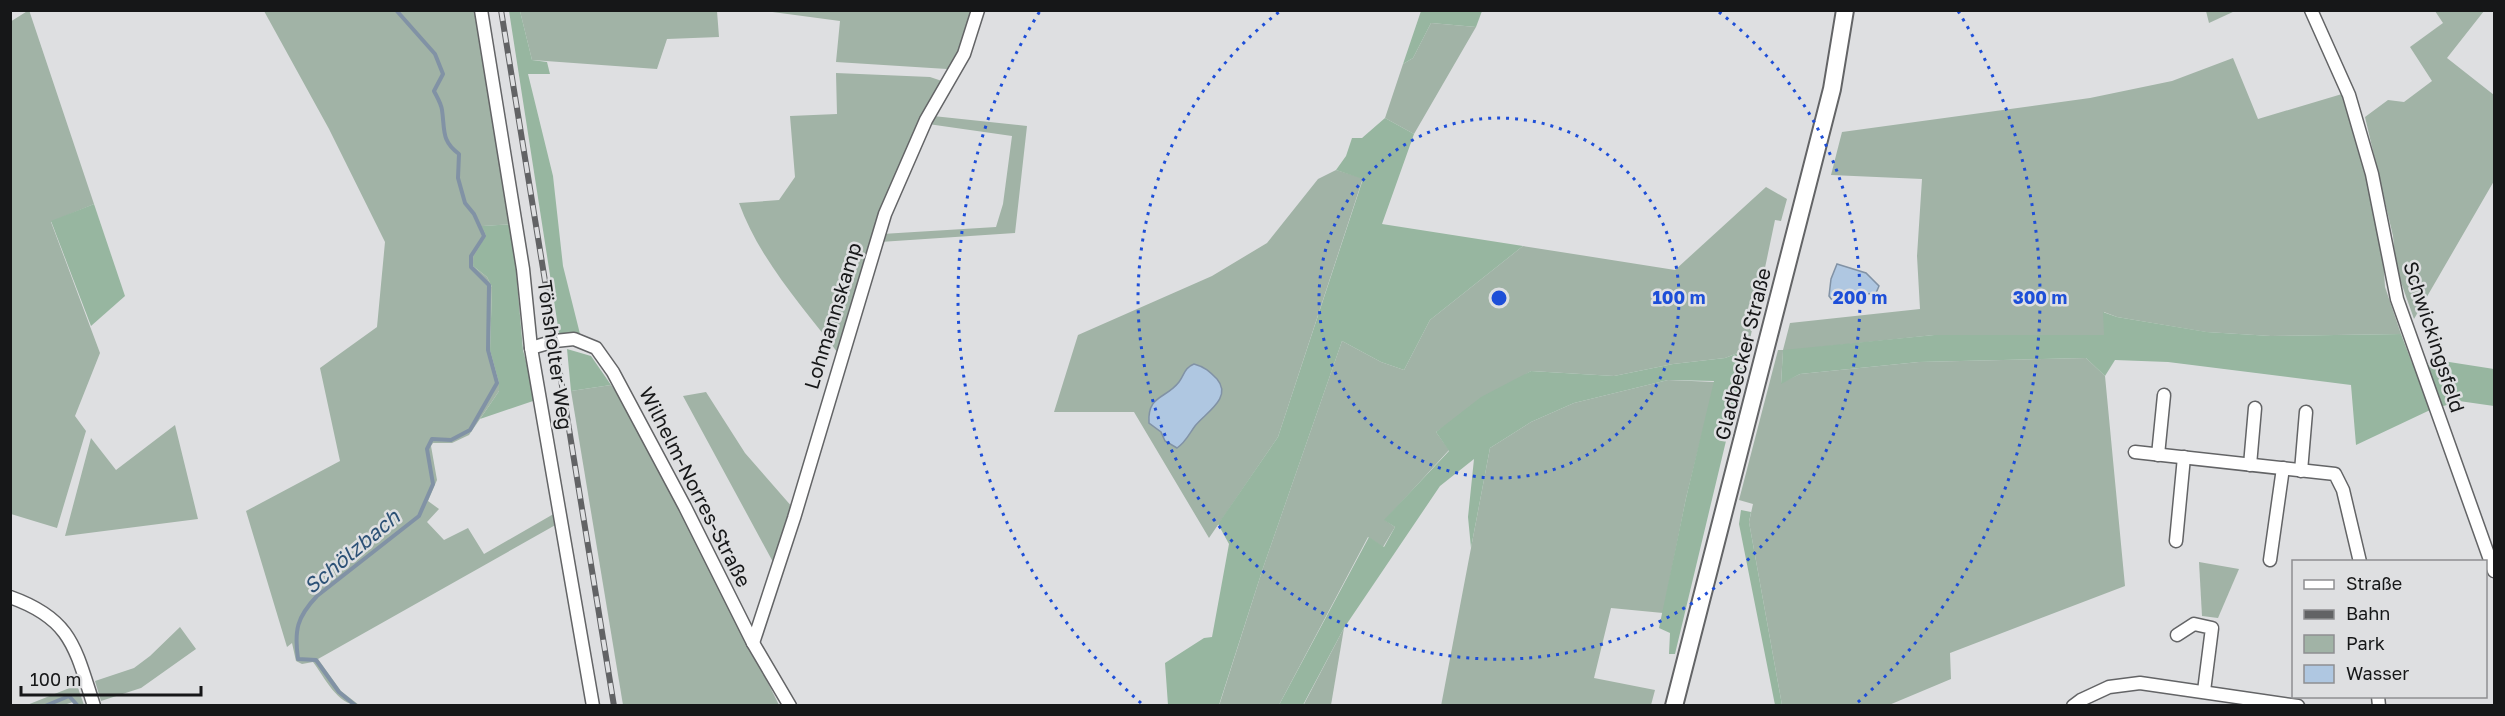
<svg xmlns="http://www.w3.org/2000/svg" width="2505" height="716" font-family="'Golos Text',sans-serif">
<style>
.green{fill:#a1b3a6}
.forest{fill:#97b6a0}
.water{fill:#afc7e1;stroke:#8192a5;stroke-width:1.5}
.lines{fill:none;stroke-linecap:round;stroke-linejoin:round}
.stream{stroke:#8192a5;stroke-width:4}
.minor-casing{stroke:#636466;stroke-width:15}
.secondary-casing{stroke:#636466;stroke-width:20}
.minor{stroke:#fff;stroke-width:12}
.secondary{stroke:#fff;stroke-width:16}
.rail-casing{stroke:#626365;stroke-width:6}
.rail{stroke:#dedfe1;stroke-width:4;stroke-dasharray:11;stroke-linecap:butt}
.ring{fill:none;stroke:#1d4ed8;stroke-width:3;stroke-dasharray:3 6}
.labels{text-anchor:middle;stroke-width:5;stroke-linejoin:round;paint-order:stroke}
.street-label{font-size:20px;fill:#161718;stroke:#dedfe1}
.water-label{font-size:21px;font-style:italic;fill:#2c5176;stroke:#dedfe1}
.centre{fill:#1d4ed8;stroke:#dedfe1;stroke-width:3}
.ring-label{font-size:18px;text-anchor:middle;font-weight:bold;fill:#1d4ed8;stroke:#dedfe1;stroke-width:5;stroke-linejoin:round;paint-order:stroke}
</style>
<rect width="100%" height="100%" fill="#dedfe1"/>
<g class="green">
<path d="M29 10 94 204 51 222 100 353 75 416 86 431 57 528 11 514 10 22Z"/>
<path d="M264 11H475L512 224 483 226 486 236 473 266 487 277 492 287 490 350 499 383V391L469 435 452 443H433L431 446 437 480 428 501 439 509 427 522 444 540 468 528 484 554 557 512 559 523 318 659 341 691 359 705C338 706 325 678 313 662L302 664 296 661 292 643 287 647 246 511 340 461 320 368 377 327 385 242 329 129Z"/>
<path d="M520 11H717L719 37 667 39 657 69 532 60Z"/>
<path d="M765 11H973L957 58 947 69 836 62 840 21Z"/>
<path d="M2206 11V10L2235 11 2209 23Z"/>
<path d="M2435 11H2484L2447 58 2494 95V181L2414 319 2396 268 2393 236 2365 117 2388 100 2404 102 2432 81 2410 47 2443 23Z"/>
<path d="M1431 23 1476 27 1414 134 1385 118 1403 64 1413 58Z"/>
<path d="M2233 58 2258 119 2342 94 2375 205 2382 240 2385 287 2401 334 2271 336 2206 332 2117 317 2104 312V335H1934L1783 351 1781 383 1800 374 1919 362 2086 358 2105 376 2125 586 1950 653 1951 679 1889 705H1782L1749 522 1753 504 1739 500 1778 350H1783L1790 323 1920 309 1917 256 1922 179 1831 175 1842 132 2090 98 2172 81Z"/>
<path d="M836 73 930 77 942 81 838 353C803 307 759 259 739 203L779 200 795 177 790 116 837 114Z"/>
<path d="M933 116 1027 126 1015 233 880 242 882 234 996 227 1003 204 1012 136 928 124Z"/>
<path d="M1336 170 1363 178 1278 437 1209 538 1134 412H1054L1078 335 1212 276 1267 243 1318 179Z"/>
<path d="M1766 187 1787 199 1781 221 1775 220 1748 349 1725 358 1673 364 1614 376 1531 371 1436 432 1449 450 1385 520 1395 527 1383 547 1368 537 1279 705 1219 706 1263 568 1342 341 1381 362 1404 370 1430 320 1523 246 1675 270Z"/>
<path d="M1668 380 1715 382 1686 498 1663 613 1611 608 1594 678 1655 690 1651 705 1441 706 1490 448 1531 422 1574 403Z"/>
<path d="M611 385 624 402 701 548 779 705H623L571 391Z"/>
<path d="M706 392 745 453 793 508 773 562 683 396Z"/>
<path d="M175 425 198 519 65 536 91 438 116 470Z"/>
<path d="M2199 562 2239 569 2218 618 2202 616Z"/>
<path d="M180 627 196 649 141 688 101 701 95 681 134 668 150 656Z"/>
<path d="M1344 628 1331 705 1303 706Z"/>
<path d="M77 685 84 705H75L73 702 64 705H27Z"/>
</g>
<g class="forest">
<path d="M509 11H520L532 60 547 62 550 74H528L553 176 563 266 580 334 559 333Z"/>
<path d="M1421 11V10L1482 11 1476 27 1431 23 1413 58 1403 64Z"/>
<path d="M1385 118 1414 134 1382 224 1523 246 1430 320 1404 370 1381 362 1342 341 1263 568 1219 705H1168L1165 663 1204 638 1212 637 1229 544 1218 524 1278 437 1363 179 1336 170 1346 156 1352 138H1362Z"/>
<path d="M94 204 125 296 91 326 51 221Z"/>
<path d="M512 224 523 350 536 400 480 419 499 391V383L490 350 492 287 487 277 473 266 474 256 486 236 482 226Z"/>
<path d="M2103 312 2117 317 2207 332 2271 336 2401 334 2412 363H2429L2430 359 2494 369V406L2459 401 2428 411 2356 445 2351 385 2168 362 2115 360 2105 376 2086 358 1919 362 1800 374 1781 384 1783 350 1934 335H2104Z"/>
<path d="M567 349 591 356 611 385 571 391Z"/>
<path d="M1748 349 1675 654H1669L1670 633 1659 628 1686 498 1714 381 1668 380 1574 403 1531 422 1490 448 1471 548 1468 517 1474 459 1440 486 1344 628 1303 705H1279L1369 537 1384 547 1395 527 1384 520 1449 451 1436 432 1481 397 1531 371 1614 376 1673 364 1725 358Z"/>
<path d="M1741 510 1751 512 1749 522 1782 705H1775L1739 524Z"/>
</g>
<g class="water">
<path d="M1837 264 1866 273 1879 286 1876 293 1867 294 1862 300H1832L1829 296 1831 279Z"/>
<path d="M1194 364C1205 367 1209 371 1217 379 1233 398 1205 413 1195 426 1189 434 1186 442 1177 448L1165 441 1161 432 1149 423C1147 395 1166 399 1179 382 1185 374 1184 368 1194 364Z"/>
</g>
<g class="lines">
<g class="stream">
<path d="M45 706 69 696 78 706"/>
<path d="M356 706 339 692 316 660 298 659C294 630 297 617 317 596L419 516 433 484 427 449 432 439 451 440 470 430 497 383 488 350 489 285 471 267V256L484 236 474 214 465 203 458 178 459 154C441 141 445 130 442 110 441 103 437 97 434 91L443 74 435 54 396 10"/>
</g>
<g class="minor-casing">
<g id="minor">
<path d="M481 10 523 269 531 348 593 706"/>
<path d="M2311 10 2349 95 2372 174 2397 299 2494 571"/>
<path d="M531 348 555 341 574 339 596 348 613 372 685 507 753 643 790 706"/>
<path d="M2135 452 2335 474 2343 490 2360 562"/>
<path d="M2158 455 2164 395"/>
<path d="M2250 465 2255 408"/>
<path d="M2301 471 2306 412"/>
<path d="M2176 541 2184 457"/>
<path d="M2270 560 2283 468"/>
<path d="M10 597C72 619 75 648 94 706"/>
<path d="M2177 635 2194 624 2212 628 2204 691"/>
<path d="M753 643 794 518 885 214 926 120 964 54 978 10"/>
<path d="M2378 696 2379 706"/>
<path d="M2073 706 2081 700 2109 687 2140 683 2298 706"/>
</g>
</g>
<g class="secondary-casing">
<path id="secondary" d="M1674 706 1832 89 1845 10"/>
</g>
<use href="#minor" class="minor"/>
<use href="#secondary" class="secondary"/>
<g class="rail-casing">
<path id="rail" d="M501 10 614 706"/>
</g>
<use href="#rail" class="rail"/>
</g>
<g class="ring">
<circle cx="1499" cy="298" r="180"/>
<path d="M1719 12A361 361 0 1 1 1279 12"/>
<path d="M1141 703A541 541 0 0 1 1040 11M1958 11A541 541 0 0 1 1857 703"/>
</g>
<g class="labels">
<g class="street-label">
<text transform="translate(833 316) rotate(-73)" y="7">Lohmannskamp</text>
<text transform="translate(2434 337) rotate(72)" y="7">Schwickingsfeld</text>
<text transform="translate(1743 354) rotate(-76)" y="7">Gladbecker Straße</text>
<text transform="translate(555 355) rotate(82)" y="7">Tönsholter Weg</text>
<text transform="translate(695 487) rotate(63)" y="7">Wilhelm-Norres-Straße</text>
</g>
<g class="water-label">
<text transform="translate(352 552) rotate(-40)" y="7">Schölzbach</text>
</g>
</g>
<circle cx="1499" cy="298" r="9" class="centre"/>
<g class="ring-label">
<text x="1679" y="304">100 m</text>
<text x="1860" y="304">200 m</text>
<text x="2040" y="304">300 m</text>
</g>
<rect width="2505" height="716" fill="none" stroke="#161718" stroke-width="24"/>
<rect x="2292" y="560" width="195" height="138" fill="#dedfe1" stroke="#8e8f91" stroke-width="1.5"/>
<rect x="2304" y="580" width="30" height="9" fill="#ffffff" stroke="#8e8f91" stroke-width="1.5"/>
<text x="2346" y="590" font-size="18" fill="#161718">Straße</text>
<rect x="2304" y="610" width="30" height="9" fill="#626365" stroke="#8e8f91" stroke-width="1.5"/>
<text x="2346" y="620" font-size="18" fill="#161718">Bahn</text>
<rect x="2304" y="635" width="30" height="18" fill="#a1b3a6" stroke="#8e8f91" stroke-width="1.5"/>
<text x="2346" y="650" font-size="18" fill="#161718">Park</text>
<rect x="2304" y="665" width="30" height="18" fill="#afc7e1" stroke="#8e8f91" stroke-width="1.5"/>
<text x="2346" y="680" font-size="18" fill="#161718">Wasser</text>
<path d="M21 686v9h180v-9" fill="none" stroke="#161718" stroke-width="3"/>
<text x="30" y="686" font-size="18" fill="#161718" stroke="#dedfe1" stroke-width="4.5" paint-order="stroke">100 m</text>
</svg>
